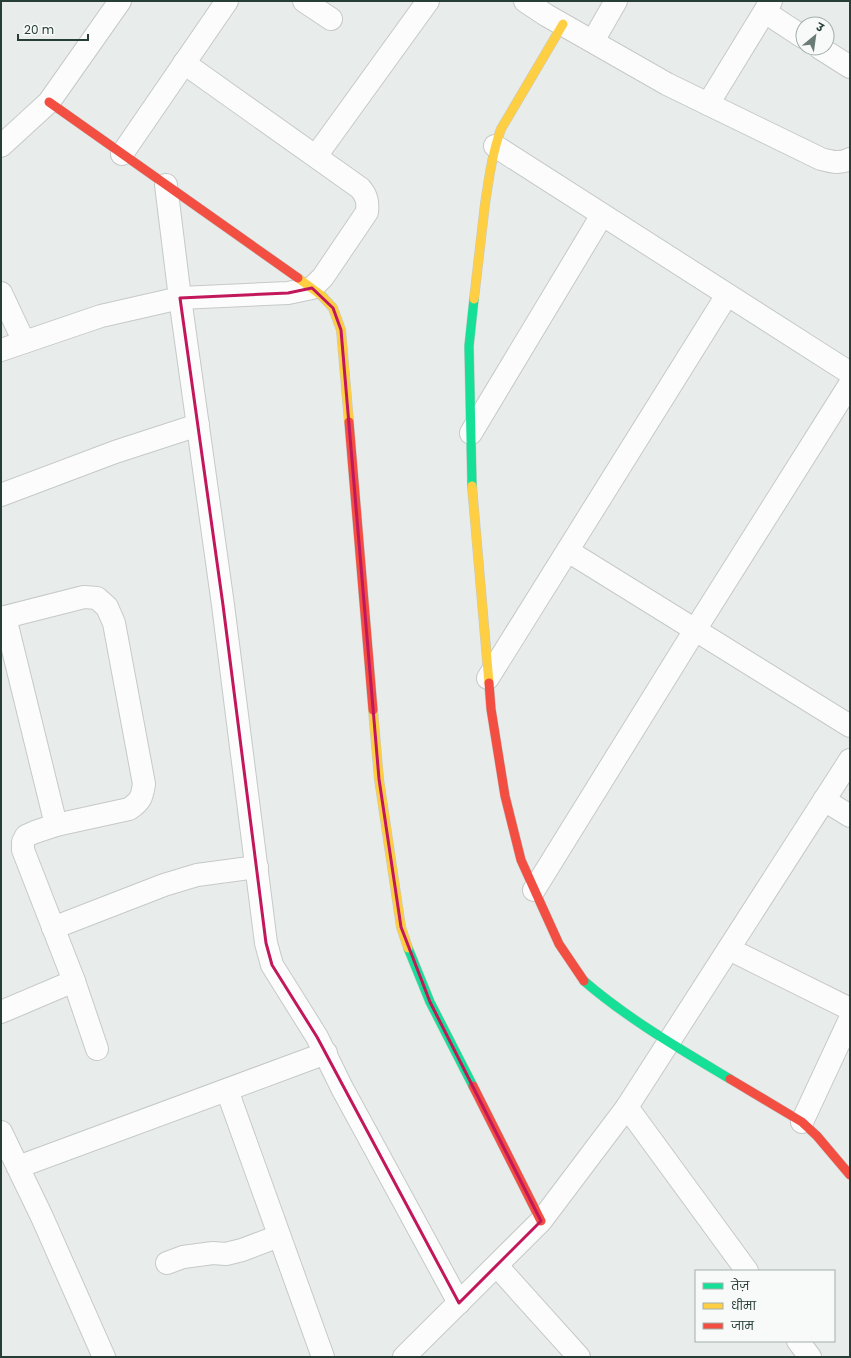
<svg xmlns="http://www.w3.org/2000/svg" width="851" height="1358" font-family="Poppins,'Noto Sans Devanagari',sans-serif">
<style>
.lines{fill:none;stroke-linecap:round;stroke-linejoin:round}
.street-casing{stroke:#c5c9c7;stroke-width:24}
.fast-casing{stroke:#c4c9c7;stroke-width:10}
.slow-casing{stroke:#c4c9c7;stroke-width:10}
.jam-casing{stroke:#c4c9c7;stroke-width:10}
.street{stroke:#fcfcfc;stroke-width:22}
.fast{stroke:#16e098;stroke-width:9}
.slow{stroke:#ffcf43;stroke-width:9}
.jam{stroke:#f24e42;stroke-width:9}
.marked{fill:none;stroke:#c2185b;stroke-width:3;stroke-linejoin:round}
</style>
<rect width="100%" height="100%" fill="#e8ecea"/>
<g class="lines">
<g class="street-casing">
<g id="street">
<path d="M304 1 331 19"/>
<path d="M525 1 546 15 667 84 821 159C832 162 840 164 850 159"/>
<path d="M765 12 803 37"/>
<path d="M593 41 616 1"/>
<path d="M820 48 850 67"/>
<path d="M708 104 771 1"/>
<path d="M1 146 49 102 120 1"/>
<path d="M495 146 850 373"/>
<path d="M122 154 227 1"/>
<path d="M316 156 428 1"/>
<path d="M166 185 180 298 223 605 266 943 272 965 317 1037 342 1088 459 1303"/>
<path d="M1 293 24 342"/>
<path d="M1 350 101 316 180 298 288 293 312 288 323 277 367 212C368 202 367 196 360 188L184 63"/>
<path d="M471 433 602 215"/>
<path d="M1 495 115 452 198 425"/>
<path d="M568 551 850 726"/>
<path d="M5 617 56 825"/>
<path d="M1 618 84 597 97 598 107 607 114 623 144 784C142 797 141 801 129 809L56 825 35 832 26 836 23 842V850L74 981 1 1012"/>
<path d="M488 678 727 295"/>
<path d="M824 800 850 816"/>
<path d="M534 890 695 630 850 384"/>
<path d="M53 928 164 885 197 875 257 867"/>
<path d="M729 949 850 1009"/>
<path d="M74 981 97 1049"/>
<path d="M227 1090 323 1357"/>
<path d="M627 1107 747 1271"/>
<path d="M802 1122 850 1019"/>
<path d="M1 1132 42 1217 104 1357"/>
<path d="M18 1167 326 1053"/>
<path d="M167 1263 183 1257 213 1253 226 1254 242 1250 279 1236"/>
<path d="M497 1266 579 1357"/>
<path d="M798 1341 810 1357"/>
<path d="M404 1357 541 1221 627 1107 850 760"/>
</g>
</g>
<g class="fast-casing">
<g id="fast">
<path d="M472 486 469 346 474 299"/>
<path d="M408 948 430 1002 473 1086"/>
<path d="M584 981C628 1019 680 1049 730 1079"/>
</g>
</g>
<g class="slow-casing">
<g id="slow">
<path d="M298 278 322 296 333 308 341 330 349 422"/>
<path d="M474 299C478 267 481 236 485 204 489 178 492 154 501 129L563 24"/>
<path d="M472 486 489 683"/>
<path d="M373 710 379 779 401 927 408 948"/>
</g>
</g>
<g class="jam-casing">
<g id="jam">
<path d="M49 102 298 278"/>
<path d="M349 422 373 710"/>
<path d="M489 683 491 709 505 796 521 860 559 944 584 981"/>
<path d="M730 1079 802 1122 817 1136 850 1175"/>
<path d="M473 1086 541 1221"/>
</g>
</g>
<use href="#street" class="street"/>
<use href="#fast" class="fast"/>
<use href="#slow" class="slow"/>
<use href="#jam" class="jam"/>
</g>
<path class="marked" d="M312 288 333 308 341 330 379 779 401 927 430 1002 541 1221 459 1303 317 1037 272 965 266 943 223 605 180 298 288 293Z"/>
<rect width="851" height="1358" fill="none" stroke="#273e36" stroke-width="4"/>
<rect x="695" y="1270" width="140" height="72" fill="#f7faf8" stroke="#a4afaa"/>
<rect x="703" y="1283" width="20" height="6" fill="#16e098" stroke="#a4afaa"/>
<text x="731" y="1290" font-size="12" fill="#273e36">तेज़</text>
<rect x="703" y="1303" width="20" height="6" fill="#ffcf43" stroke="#a4afaa"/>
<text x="731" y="1310" font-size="12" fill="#273e36">धीमा</text>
<rect x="703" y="1323" width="20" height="6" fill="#f24e42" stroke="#a4afaa"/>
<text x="731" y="1330" font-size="12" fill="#273e36">जाम</text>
<g transform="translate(815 36) rotate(29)"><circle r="19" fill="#f7faf8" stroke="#a4afaa"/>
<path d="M0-3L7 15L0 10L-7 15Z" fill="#6b7b75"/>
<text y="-6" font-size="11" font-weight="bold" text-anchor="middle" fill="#273e36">उ</text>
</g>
<path d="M18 34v6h70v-6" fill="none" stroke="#273e36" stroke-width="2"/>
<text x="24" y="34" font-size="12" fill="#273e36" stroke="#f7faf8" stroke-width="3" paint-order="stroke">20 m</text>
</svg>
